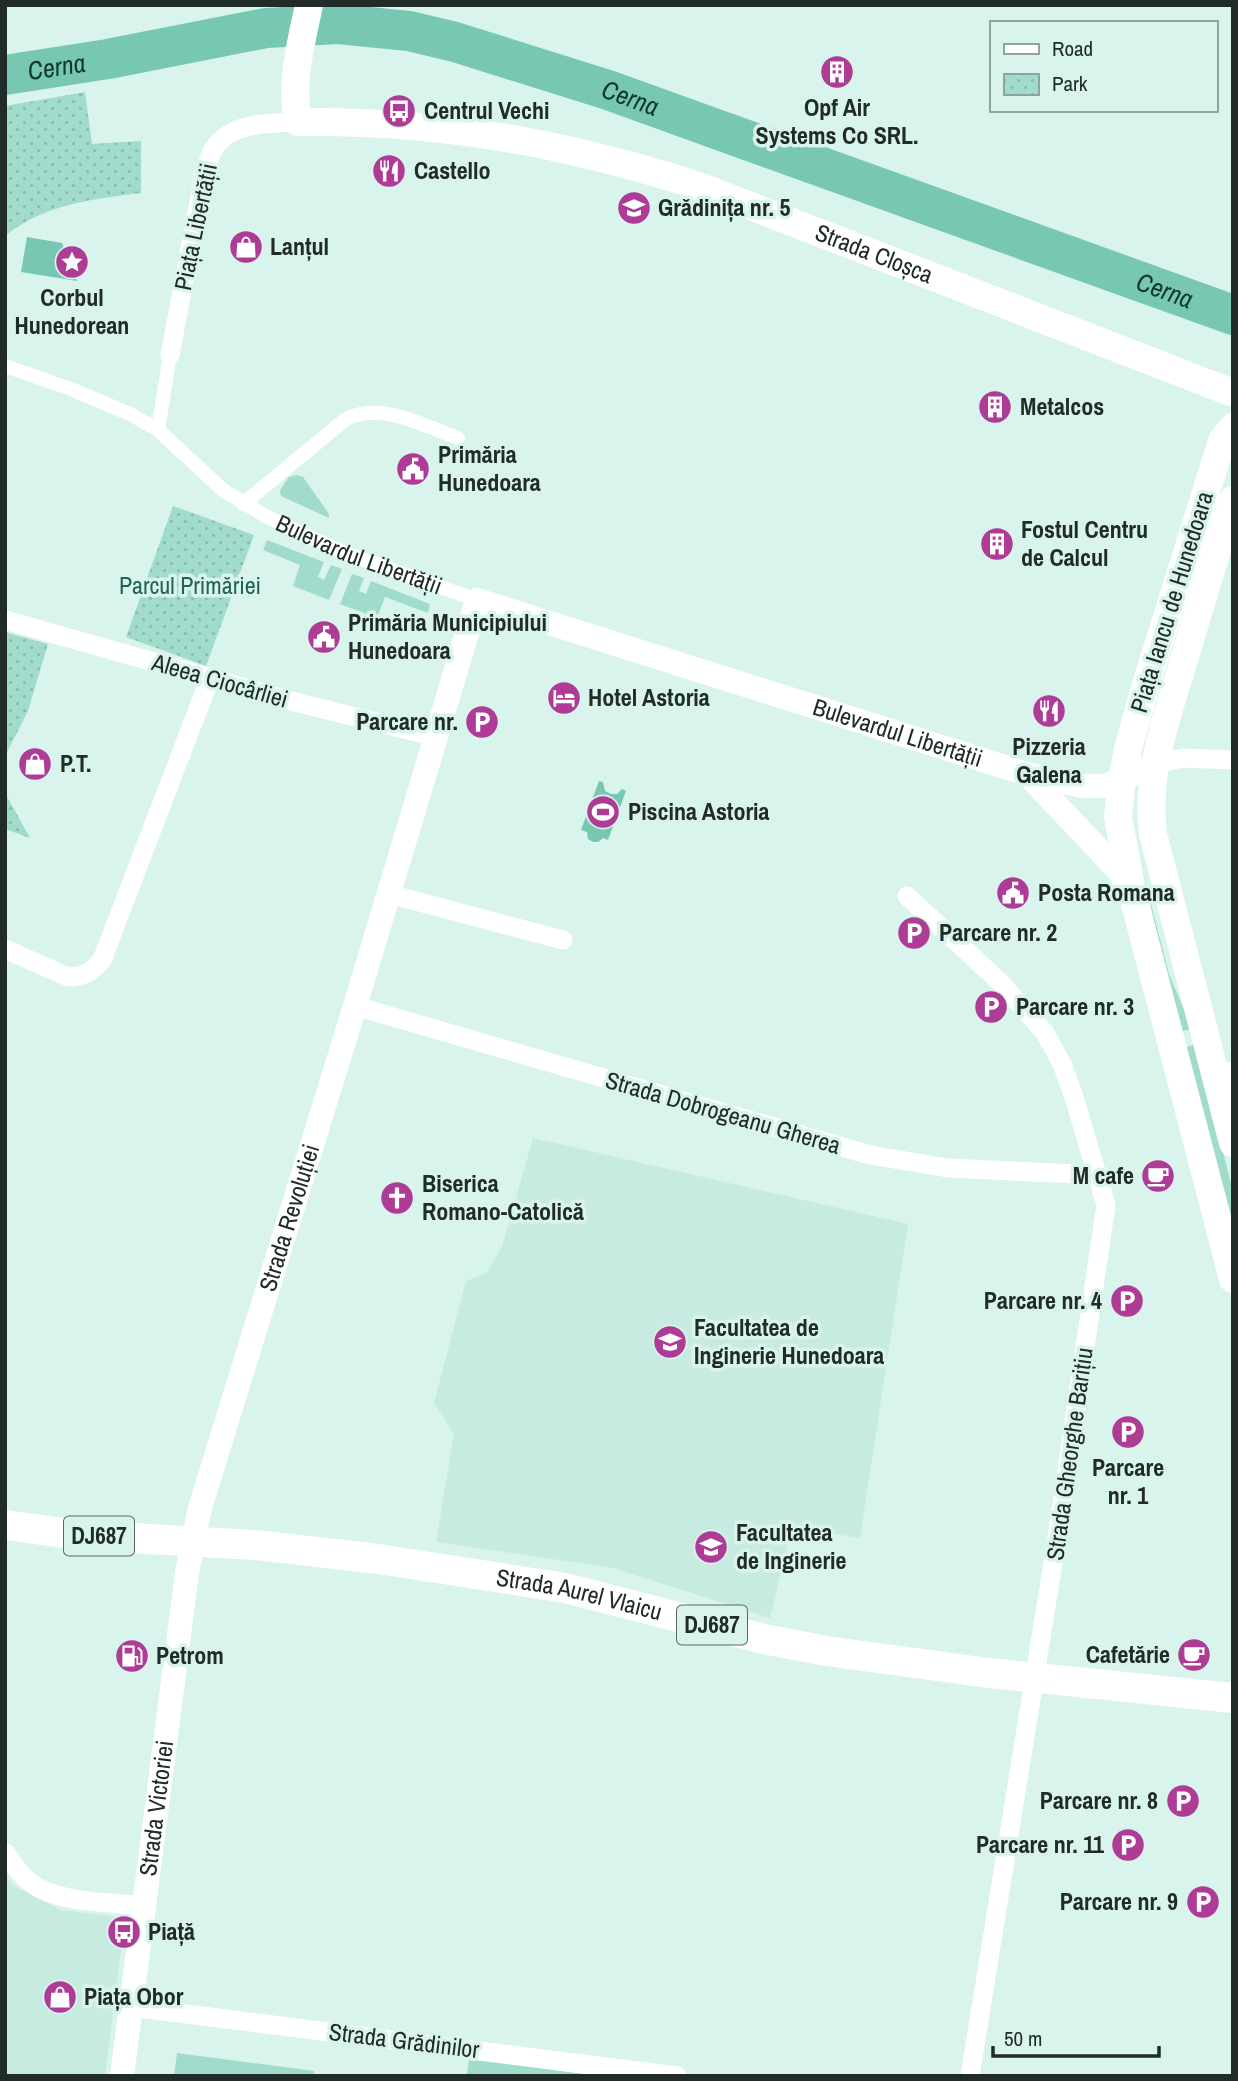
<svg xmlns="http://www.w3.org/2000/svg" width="1238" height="2081" font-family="'Archivo Narrow',sans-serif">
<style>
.built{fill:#c7ebe0}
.grass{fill:#a1dbcb}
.park{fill:url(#park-dots)}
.water{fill:#77c7b3}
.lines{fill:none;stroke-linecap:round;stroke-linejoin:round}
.river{stroke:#77c7b3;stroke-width:40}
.pedestrian{stroke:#fff;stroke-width:14}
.minor{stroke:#fff;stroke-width:19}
.tertiary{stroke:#fff;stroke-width:24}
.secondary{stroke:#fff;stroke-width:28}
.primary{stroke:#fff;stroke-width:30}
.labels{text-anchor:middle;stroke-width:7;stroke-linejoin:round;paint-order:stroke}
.shield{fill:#d9f4ec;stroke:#586763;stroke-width:2}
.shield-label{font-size:23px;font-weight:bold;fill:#212b28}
.poi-label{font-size:24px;font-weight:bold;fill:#212b28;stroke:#d9f4ec;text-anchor:start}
.street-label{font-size:24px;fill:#212b28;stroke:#d9f4ec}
.park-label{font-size:24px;fill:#226254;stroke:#d9f4ec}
.water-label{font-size:26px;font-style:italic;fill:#10372f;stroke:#d9f4ec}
</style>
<defs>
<pattern id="park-dots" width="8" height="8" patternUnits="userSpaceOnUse" patternTransform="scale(1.75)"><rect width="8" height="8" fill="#a1dbcb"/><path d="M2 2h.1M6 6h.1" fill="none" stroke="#8abcae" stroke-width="1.8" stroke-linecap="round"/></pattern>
</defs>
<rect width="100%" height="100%" fill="#d9f4ec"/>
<g class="built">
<path d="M533 1138 908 1224 860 1538 792 1527 770 1618 613 1568 436 1542 454 1434 434 1403 466 1281 486 1273 502 1247Z"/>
<path d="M5 1873 12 1885 61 1910 125 1918 105 2076H5Z"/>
</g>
<g class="grass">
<path d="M296 475 303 477 329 514V518L281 496 280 490 289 477Z"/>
<path d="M267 540 324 562 318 577 324 580 331 565 342 569 329 600 293 586 300 565 263 550Z"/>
<path d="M352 574 364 578 359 591 366 594 371 581 430 604 428 613 385 597 377 618 340 604Z"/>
<path d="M1142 869 1169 974 1192 1029 1180 1032Z"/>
<path d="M1196 1044 1233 1192V1243L1184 1048Z"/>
<path d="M177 2053 314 2071V2076H174Z"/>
<path d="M469 2058 598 2076H467Z"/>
</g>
<g class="park">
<path d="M85 92 92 144 141 141V193C93 199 44 204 5 236V106Z"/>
<path d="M173 506 254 535 206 666 126 637Z"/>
<path d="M5 632 48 644 28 711 5 756Z"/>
<path d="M5 793 30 838 5 829Z"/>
</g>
<g class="water">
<path d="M27 237 62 243 77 281 21 272Z"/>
<path d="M599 781 603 782 605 791 611 794H617L622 789 626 791 608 840 603 838 598 842H593L588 839 587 832 581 830Z"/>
</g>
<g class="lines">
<path class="river" id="s1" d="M5 75 108 59 266 28 338 24 409 31 455 42 608 90 1233 315"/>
<g class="pedestrian">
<path id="s2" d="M5 366 71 389 132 415 158 430 223 490 267 517 345 553 477 600"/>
<path d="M158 430 170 355"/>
<path d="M243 504 346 419C381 401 424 426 458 438"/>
</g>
<g class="minor">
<path d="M170 355 204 175C207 167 209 156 214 148 231 122 270 123 298 122"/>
<path d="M5 620 295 702 436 737"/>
<path d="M1156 764 1183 758 1233 760"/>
<path d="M389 894 563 940"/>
<path d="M907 896 1001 983 1045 1033 1062 1064 1074 1097 1106 1205 1054 1557 970 2076"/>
<path d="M5 949 68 977C83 977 92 972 102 960L210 678"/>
<path d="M355 1006 870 1155 948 1168 1099 1175"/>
<path d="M1216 1076 1233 1071"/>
<path d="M5 1852C14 1866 24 1880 39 1888 66 1903 113 1902 143 1906"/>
<path d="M131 2007 677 2076"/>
</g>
<g class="tertiary">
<path d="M1027 774 1119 871 1131 890"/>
<path id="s3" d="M122 2076 187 1573 200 1508 355 1006 477 600 1027 774 1082 786H1105L1156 764"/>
</g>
<g class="secondary">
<path id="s4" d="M309 5C301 44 290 82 298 122 439 120 565 143 699 186L1233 393"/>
<path d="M1233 427 1222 441 1147 681 1129 745 1122 780 1118 817 1132 892 1233 1279"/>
<path d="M1233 500C1216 553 1200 606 1184 660 1167 716 1145 775 1153 834L1233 1143"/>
</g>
<path class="primary" id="s5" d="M5 1525 78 1535 254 1545 379 1559 565 1588 764 1639 826 1651 989 1673 1233 1698"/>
</g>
<defs>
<g id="building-disc" transform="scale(1.75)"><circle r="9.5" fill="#ae3c97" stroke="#d9f4ec"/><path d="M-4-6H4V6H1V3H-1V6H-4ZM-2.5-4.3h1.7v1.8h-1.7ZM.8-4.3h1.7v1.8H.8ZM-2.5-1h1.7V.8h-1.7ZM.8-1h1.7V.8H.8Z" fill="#fff"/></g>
<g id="bus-disc" transform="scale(1.75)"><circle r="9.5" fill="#ae3c97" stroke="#d9f4ec"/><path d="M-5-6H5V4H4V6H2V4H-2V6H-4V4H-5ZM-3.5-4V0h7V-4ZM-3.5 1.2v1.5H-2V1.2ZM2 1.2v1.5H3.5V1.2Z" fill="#fff"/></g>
<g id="restaurant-disc" transform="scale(1.75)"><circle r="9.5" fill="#ae3c97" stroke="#d9f4ec"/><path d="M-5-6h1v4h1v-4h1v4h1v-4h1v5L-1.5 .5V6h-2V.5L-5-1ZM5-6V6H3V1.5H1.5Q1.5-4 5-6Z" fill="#fff"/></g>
<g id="school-disc" transform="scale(1.75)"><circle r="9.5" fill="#ae3c97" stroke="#d9f4ec"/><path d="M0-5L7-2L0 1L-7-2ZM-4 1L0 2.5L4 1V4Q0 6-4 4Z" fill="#fff"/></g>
<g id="shop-disc" transform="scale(1.75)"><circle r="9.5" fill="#ae3c97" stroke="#d9f4ec"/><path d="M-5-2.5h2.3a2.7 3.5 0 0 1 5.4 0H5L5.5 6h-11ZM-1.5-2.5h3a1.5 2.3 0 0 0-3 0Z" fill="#fff"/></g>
<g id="sight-disc" transform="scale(1.75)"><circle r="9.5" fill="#ae3c97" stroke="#d9f4ec"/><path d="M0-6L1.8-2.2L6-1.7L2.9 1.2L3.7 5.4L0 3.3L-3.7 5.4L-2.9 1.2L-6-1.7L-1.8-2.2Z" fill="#fff"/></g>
<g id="civic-disc" transform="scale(1.75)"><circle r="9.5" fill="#ae3c97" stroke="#d9f4ec"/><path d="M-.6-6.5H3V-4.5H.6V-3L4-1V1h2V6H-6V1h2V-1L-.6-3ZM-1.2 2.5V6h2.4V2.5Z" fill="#fff"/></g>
<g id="hotel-disc" transform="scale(1.75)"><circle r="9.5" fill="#ae3c97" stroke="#d9f4ec"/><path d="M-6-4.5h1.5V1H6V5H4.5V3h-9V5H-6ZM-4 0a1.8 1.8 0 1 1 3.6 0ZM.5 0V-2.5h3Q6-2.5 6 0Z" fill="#fff"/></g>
<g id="parking-disc" transform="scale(1.75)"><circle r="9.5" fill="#ae3c97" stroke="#d9f4ec"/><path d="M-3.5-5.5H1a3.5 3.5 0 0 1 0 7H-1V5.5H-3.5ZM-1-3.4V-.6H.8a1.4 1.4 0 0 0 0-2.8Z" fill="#fff"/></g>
<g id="stadium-disc" transform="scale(1.75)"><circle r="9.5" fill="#ae3c97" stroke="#d9f4ec"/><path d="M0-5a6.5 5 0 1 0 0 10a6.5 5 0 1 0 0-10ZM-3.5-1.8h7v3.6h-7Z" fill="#fff"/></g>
<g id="cafe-disc" transform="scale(1.75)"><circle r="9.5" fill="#ae3c97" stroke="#d9f4ec"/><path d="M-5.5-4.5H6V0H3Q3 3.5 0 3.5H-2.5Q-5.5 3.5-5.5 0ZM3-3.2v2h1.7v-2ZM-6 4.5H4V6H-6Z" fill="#fff"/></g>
<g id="church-disc" transform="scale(1.75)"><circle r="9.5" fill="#ae3c97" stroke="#d9f4ec"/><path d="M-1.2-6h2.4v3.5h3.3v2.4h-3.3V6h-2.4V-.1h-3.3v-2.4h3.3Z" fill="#fff"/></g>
<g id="university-disc" transform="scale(1.75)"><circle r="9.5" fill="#ae3c97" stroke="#d9f4ec"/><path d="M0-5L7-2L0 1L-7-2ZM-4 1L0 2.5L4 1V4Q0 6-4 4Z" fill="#fff"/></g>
<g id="fuel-disc" transform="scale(1.75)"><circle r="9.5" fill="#ae3c97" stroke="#d9f4ec"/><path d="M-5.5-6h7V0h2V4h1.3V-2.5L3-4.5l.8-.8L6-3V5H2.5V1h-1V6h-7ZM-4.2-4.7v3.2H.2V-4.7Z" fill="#fff"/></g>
</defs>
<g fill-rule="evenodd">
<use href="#building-disc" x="837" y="72"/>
<use href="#bus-disc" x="399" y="111"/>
<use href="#restaurant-disc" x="389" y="171"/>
<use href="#school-disc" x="634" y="208"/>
<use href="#shop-disc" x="246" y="247"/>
<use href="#sight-disc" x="72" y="262"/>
<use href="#building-disc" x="995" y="407"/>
<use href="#civic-disc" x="413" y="469"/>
<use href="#building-disc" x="997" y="544"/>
<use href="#civic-disc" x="324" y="637"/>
<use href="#hotel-disc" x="564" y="698"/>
<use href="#restaurant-disc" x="1049" y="711"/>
<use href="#parking-disc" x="482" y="722"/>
<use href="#shop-disc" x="35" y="764"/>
<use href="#stadium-disc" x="603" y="812"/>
<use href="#civic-disc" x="1013" y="893"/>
<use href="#parking-disc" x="914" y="933"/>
<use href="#parking-disc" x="991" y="1007"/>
<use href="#cafe-disc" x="1158" y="1176"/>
<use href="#church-disc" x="397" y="1198"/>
<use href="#parking-disc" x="1127" y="1301"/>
<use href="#university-disc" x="670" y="1342"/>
<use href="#parking-disc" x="1128" y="1432"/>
<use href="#university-disc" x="711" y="1547"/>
<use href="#cafe-disc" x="1194" y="1655"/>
<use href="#fuel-disc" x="132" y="1656"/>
<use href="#parking-disc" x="1183" y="1801"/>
<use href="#parking-disc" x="1128" y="1845"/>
<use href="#parking-disc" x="1203" y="1902"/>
<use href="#bus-disc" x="124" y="1932"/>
<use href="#shop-disc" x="60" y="1997"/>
</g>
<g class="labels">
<g class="shield">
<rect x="64" y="1516.5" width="70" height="39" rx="5"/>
<rect x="677" y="1605.5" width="70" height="39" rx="5"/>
</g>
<g class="shield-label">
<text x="99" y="1544">DJ687</text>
<text x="712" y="1633">DJ687</text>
</g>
<g class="poi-label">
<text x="837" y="116" text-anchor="middle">Opf Air<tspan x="837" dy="28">Systems Co SRL.</tspan></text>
<text x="424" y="119">Centrul Vechi</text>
<text x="414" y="179">Castello</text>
<text x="658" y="216">Grădinița nr. 5</text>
<text x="270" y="255">Lanțul</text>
<text x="72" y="306" text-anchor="middle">Corbul<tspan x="72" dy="28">Hunedorean</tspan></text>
<text x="1020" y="415">Metalcos</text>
<text x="438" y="463">Primăria<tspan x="438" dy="28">Hunedoara</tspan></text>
<text x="1021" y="538">Fostul Centru<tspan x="1021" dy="28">de Calcul</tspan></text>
<text x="348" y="631">Primăria Municipiului<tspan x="348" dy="28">Hunedoara</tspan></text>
<text x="588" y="706">Hotel Astoria</text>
<text x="458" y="730" text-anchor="end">Parcare nr.</text>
<text x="1049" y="755" text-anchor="middle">Pizzeria<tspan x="1049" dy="28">Galena</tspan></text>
<text x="60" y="772">P.T.</text>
<text x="628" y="820">Piscina Astoria</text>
<text x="1038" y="901">Posta Romana</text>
<text x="939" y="941">Parcare nr. 2</text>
<text x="1016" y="1015">Parcare nr. 3</text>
<text x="1134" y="1184" text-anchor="end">M cafe</text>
<text x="422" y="1192">Biserica<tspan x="422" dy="28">Romano-Catolică</tspan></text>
<text x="1102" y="1309" text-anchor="end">Parcare nr. 4</text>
<text x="694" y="1336">Facultatea de<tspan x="694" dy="28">Inginerie Hunedoara</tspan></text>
<text x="1128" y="1476" text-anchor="middle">Parcare<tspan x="1128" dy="28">nr. 1</tspan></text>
<text x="736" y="1541">Facultatea<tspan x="736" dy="28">de Inginerie</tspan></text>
<text x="1170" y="1663" text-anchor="end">Cafetărie</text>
<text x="156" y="1664">Petrom</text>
<text x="1158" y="1809" text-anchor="end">Parcare nr. 8</text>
<text x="1104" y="1853" text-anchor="end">Parcare nr. 11</text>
<text x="1178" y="1910" text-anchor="end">Parcare nr. 9</text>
<text x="148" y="1940">Piață</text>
<text x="84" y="2005">Piața Obor</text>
</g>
<g class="street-label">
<text transform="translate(196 227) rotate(-78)" y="8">Piața Libertății</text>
<text dy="8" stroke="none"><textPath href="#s4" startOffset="714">Strada Cloșca</textPath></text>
<text dy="8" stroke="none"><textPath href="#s2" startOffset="406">Bulevardul Libertății</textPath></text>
<text transform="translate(1172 602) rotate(-73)" y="8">Piața Iancu de Hunedoara</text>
<text transform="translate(220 681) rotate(16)" y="8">Aleea Ciocârliei</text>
<text dy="8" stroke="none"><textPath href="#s3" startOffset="1964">Bulevardul Libertății</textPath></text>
<text transform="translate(723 1113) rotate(16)" y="8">Strada Dobrogeanu Gherea</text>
<text dy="8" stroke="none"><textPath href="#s3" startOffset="877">Strada Revoluției</textPath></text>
<text transform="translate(1070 1454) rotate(-82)" y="8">Strada Gheorghe Barițiu</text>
<text dy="8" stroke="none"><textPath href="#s5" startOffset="579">Strada Aurel Vlaicu</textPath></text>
<text dy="8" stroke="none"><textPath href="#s3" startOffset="270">Strada Victoriei</textPath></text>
<text transform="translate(404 2041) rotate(7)" y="8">Strada Grădinilor</text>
</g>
<g class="park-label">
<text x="190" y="594">Parcul Primăriei</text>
</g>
<g class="water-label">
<text dy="9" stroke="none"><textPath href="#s1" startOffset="52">Cerna</textPath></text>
<text dy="9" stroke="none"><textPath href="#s1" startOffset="640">Cerna</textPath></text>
<text dy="9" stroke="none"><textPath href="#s1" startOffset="1208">Cerna</textPath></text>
</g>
</g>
<rect width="1238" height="2081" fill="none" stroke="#212b28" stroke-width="14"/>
<rect x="990" y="21" width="228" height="91" fill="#d9f4ec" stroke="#8fa49e" stroke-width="2"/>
<rect x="1004" y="44" width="35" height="10" fill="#ffffff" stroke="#8fa49e" stroke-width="2"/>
<text x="1052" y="56" font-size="21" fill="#212b28">Road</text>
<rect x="1004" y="74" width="35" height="21" fill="url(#park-dots)" stroke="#8fa49e" stroke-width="2"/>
<text x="1052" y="91" font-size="21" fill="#212b28">Park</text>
<path d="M993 2046v10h166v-10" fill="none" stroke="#212b28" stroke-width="3.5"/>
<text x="1004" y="2046" font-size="21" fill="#212b28" stroke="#d9f4ec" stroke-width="5" paint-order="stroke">50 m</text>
</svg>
